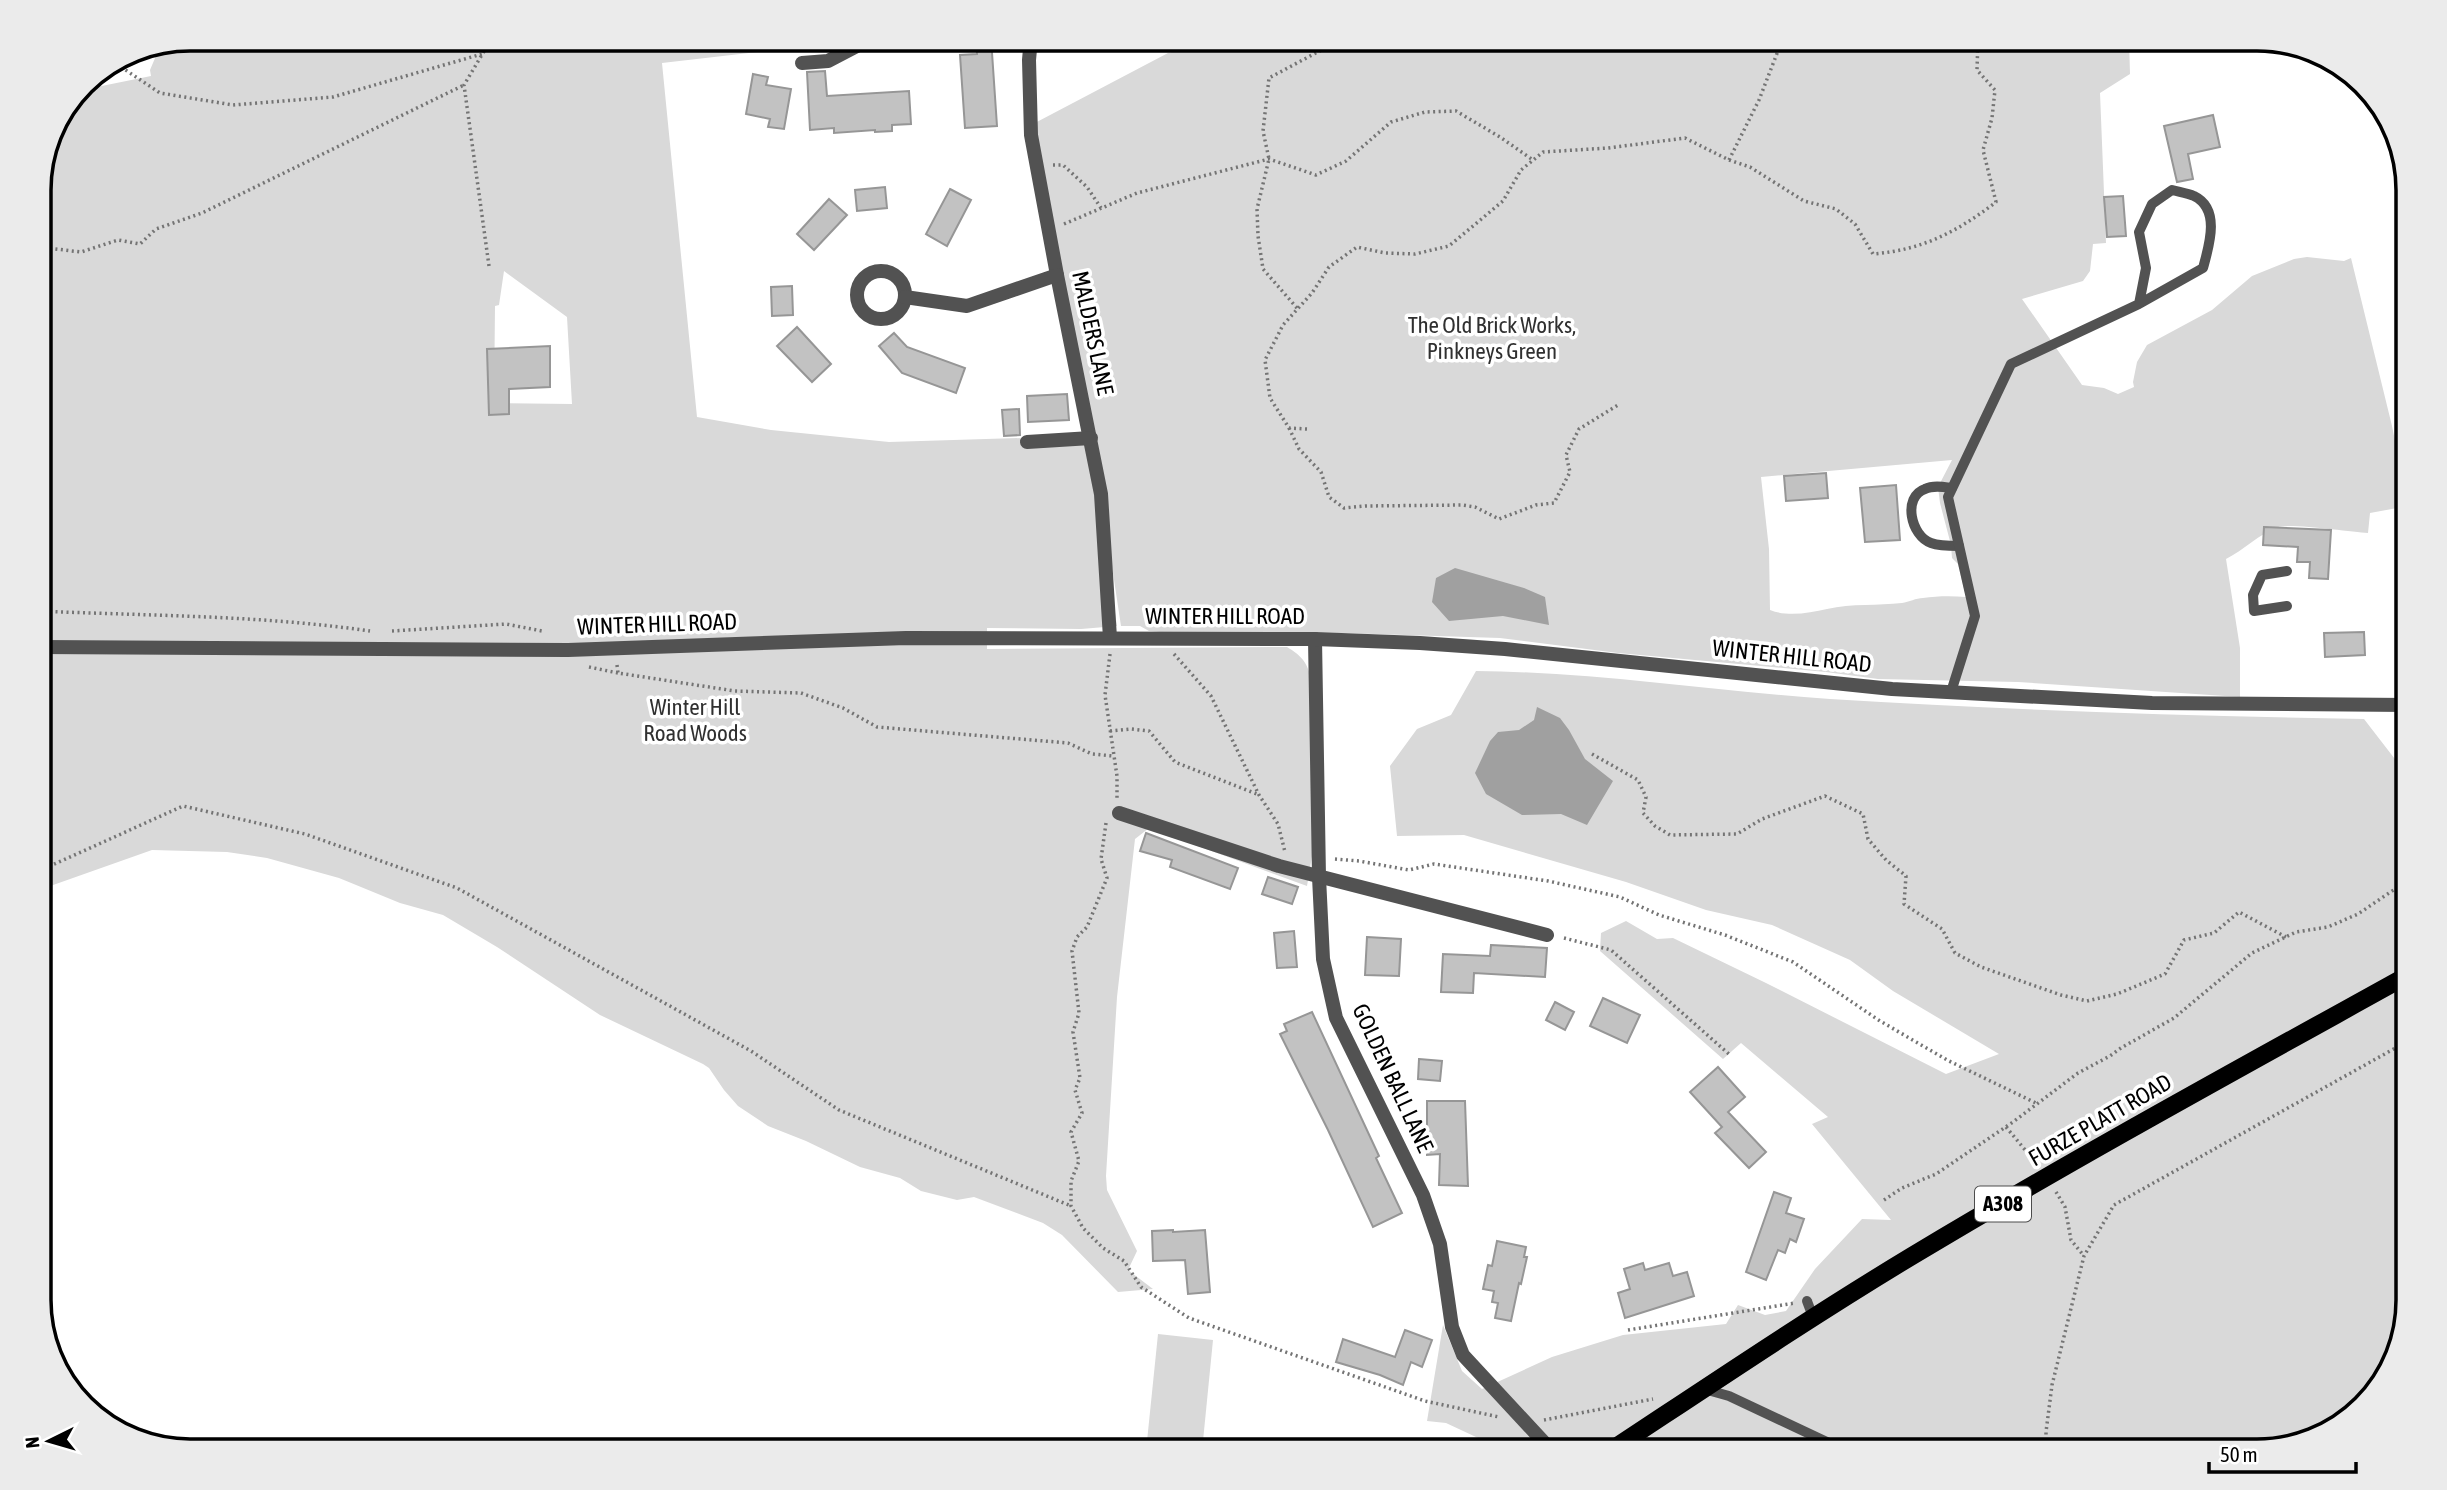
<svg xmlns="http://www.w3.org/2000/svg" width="2447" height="1490" font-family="'Asap Condensed',sans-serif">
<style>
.green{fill:#d9d9d9;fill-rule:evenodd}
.water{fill:#a0a0a0}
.building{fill:#c2c2c2;stroke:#969696;stroke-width:2}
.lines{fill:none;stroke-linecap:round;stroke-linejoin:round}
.primary-casing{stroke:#dbdbdb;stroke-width:19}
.path{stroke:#747474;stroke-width:3.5;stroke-dasharray:2 3.5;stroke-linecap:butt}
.service{stroke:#525252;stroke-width:10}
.minor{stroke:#525252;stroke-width:14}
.tertiary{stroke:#525252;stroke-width:14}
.primary{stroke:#000;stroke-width:18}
.labels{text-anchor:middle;stroke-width:7;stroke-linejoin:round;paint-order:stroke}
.shield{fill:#fff;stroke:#4c4c4c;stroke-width:2}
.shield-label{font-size:21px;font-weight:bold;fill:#000}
.park-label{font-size:23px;fill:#303030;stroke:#fff}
.street-label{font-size:23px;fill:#000;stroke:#fff}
.rim{fill:none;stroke:#000;stroke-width:3.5}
</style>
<rect width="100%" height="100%" fill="#fff"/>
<g class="green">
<path d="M190 39H814L810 46 662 63 697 417 771 430 889 442 1088 436 1117 626 1081 629 987 628V649L1287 647C1302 656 1308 663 1311 680L1312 856 1307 886 1149 828 1135 839 1117 997 1106 1176 1107 1190 1137 1251 1128 1270 1153 1289 1118 1292 1062 1235 1043 1223 974 1197 957 1200 921 1191 900 1178 860 1167 806 1141 768 1126 738 1106 724 1090 709 1068 703 1064 600 1015 497 947 443 915 400 903 339 878 267 858 227 852 152 850 39 890V180L50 131 77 91 151 76 150 70 161 44ZM504 271 567 317 572 404 494 403 495 306 499 305Z"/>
<path d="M1227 39H2129L2130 74 2100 93 2106 243 2093 244 2090 271 2083 281 2022 299 2082 385 2104 388 2118 394 2134 387 2133 382 2137 362 2147 345 2212 310 2252 276 2294 259 2307 257 2344 261 2351 258 2392 426 2408 506 2370 513 2368 533C2351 532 2291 523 2278 527 2259 534 2244 550 2226 559L2240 648V697L2018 682 1878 679 1826 672 1618 653 1500 638 1342 633 1160 632 1149 631 1140 626H1121L1092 434 1033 124 1168 53ZM1952 460 1938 487 1940 503 1951 545 1952 558 1958 564 1966 597C1952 596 1937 596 1923 598 1916 598 1909 602 1902 603 1878 606 1852 603 1827 609 1809 613 1788 617 1770 610L1769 549 1761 477Z"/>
<path d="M1476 671C1595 672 1712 691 1830 699 2008 710 2186 716 2364 719L2408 776V1301L2388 1376 2333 1431 2258 1451H1506L1446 1423 1427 1421 1443 1325 1462 1371 1482 1389 1552 1357 1623 1335 1726 1324 1738 1305 1765 1315 1786 1311 1815 1269 1862 1219 1891 1220 1812 1124 1828 1117 1741 1043 1723 1059 1600 951 1601 933 1626 921 1657 939 1673 938 1766 983 1946 1074 1999 1054 1893 991 1850 960 1772 925 1706 910 1626 882 1464 835 1397 836 1390 766 1417 729 1451 715Z"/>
<path d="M1158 1334 1213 1340 1202 1451H1146Z"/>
</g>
<g class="water">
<path d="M1455 568 1524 588 1545 597 1549 625 1503 616 1449 621 1432 602 1436 578Z"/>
<path d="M1537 707 1560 718 1569 730 1585 759 1613 781 1587 825 1561 814 1522 815 1486 794 1475 773 1490 741 1498 732 1519 730 1534 720Z"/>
</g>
<g class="building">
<path d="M976 38H991L997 126 965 128 960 55 977 54Z"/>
<path d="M825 71 827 96 909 91 911 124 892 125V131L875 132V130L834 133V128L810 130 807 72Z"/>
<path d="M753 74 768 77 766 85 791 89 784 129 768 127 770 119 746 114Z"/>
<path d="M2213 115 2220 147 2188 154 2193 179 2177 182 2164 126Z"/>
<path d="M885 187 887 208 857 211 855 190Z"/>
<path d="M950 189 971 200 947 246 926 234Z"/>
<path d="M2123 196 2126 236 2107 237 2104 197Z"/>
<path d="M829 199 847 215 814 250 797 234Z"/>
<path d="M792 286 793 315 772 316 771 287Z"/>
<path d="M797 327 831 364 812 382 777 346Z"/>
<path d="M894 333 907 347 965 368 956 393 902 373 879 346Z"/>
<path d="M550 346V387L509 389V414L489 415 487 349Z"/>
<path d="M1067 394 1069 420 1028 422 1027 396Z"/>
<path d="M1019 409 1020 435 1004 436 1002 410Z"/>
<path d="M1826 473 1828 498 1786 501 1784 476Z"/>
<path d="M1896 485 1900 540 1865 542 1860 488Z"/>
<path d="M2264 527 2331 530 2328 579 2309 578 2310 562H2297L2298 547 2263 545Z"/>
<path d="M2364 632 2365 655 2325 657 2324 633Z"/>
<path d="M1146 833 1238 868 1230 889 1170 867 1172 860 1140 851Z"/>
<path d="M1268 877 1298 887 1292 904 1262 894Z"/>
<path d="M1294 931 1297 967 1277 968 1274 933Z"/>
<path d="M1367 937 1401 939 1399 976 1365 975Z"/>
<path d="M1491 945 1547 948 1545 977 1474 973 1473 993 1441 992 1443 954 1490 956Z"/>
<path d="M1603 998 1640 1015 1627 1043 1590 1026Z"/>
<path d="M1555 1002 1574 1012 1565 1030 1546 1020Z"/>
<path d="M1312 1012 1379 1156 1376 1158 1402 1213 1373 1227 1328 1130 1280 1034 1287 1031 1284 1024Z"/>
<path d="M1419 1059 1442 1061 1440 1081 1418 1079Z"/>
<path d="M1718 1067 1745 1097 1728 1112 1766 1152 1749 1168 1715 1133 1722 1127 1690 1092Z"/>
<path d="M1427 1101H1465L1468 1186 1439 1185 1440 1154 1427 1155Z"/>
<path d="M1774 1192 1791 1198 1786 1213 1804 1219 1796 1242 1790 1239 1785 1253 1778 1250 1766 1280 1746 1272Z"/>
<path d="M1173 1230V1232L1205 1230 1210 1292 1188 1294 1185 1260 1153 1261 1152 1231Z"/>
<path d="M1497 1241 1526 1247 1524 1257H1527L1521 1284 1519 1283 1511 1321 1495 1318 1498 1303 1492 1302 1494 1291 1483 1289 1488 1265 1492 1266Z"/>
<path d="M1643 1263 1645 1270 1669 1263 1673 1276 1687 1272 1694 1296 1625 1318 1618 1293 1630 1289 1624 1269Z"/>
<path d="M1405 1330 1432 1340 1422 1367 1411 1362 1403 1385 1380 1375 1336 1362 1343 1339 1395 1357Z"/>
</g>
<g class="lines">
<g class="primary-casing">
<path id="primary" d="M1610 1451C1710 1385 1809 1318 1912 1256 2075 1158 2242 1067 2408 975"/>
</g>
<g class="path">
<path d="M121 67 160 93 233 105 333 97 482 54"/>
<path d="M96 74 121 67 125 54"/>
<path d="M1729 160 1759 100 1783 38"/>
<path d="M1053 165H1063L1087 187 1101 208"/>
<path d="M1064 224 1137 193 1269 159 1316 175 1346 161 1391 122 1425 112 1456 111 1500 137 1533 160"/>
<path d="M39 247 81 252 118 240 140 244 156 229 202 213 464 85"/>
<path d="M489 266 464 85 492 38"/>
<path d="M1297 308 1263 269 1258 236 1257 209 1269 159 1263 131 1269 78 1327 47 1362 38"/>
<path d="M1289 428 1299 449 1321 472 1329 497 1344 508 1365 506 1462 505 1475 507 1499 519 1536 505 1554 503 1570 472 1566 455 1579 429 1618 405"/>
<path d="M1307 429 1289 428 1270 398 1265 360 1283 325 1312 293 1329 267 1357 247 1385 253 1415 254 1449 246 1503 201 1521 170 1543 152 1608 148 1685 138 1729 160 1750 167 1804 201 1836 209 1855 224 1873 254C1922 250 1957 232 1996 202L1983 150 1992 118 1995 90 1977 70 1978 38"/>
<path d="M39 611C150 616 260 615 370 631"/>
<path d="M392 631 506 624 542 631V633"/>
<path d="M1110 654 1105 695 1117 776V799"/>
<path d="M1174 654 1211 696 1259 795 1278 824 1285 852"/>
<path d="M617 665 618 673 735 691 801 693 843 708 877 727 1068 743 1092 754 1113 756"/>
<path d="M589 667 618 673"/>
<path d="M1110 731 1131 729 1149 731 1175 762 1257 794"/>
<path d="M1592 754 1638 780 1646 797 1643 813 1655 826 1670 835 1737 834 1762 819 1825 796 1863 814 1868 839 1886 860 1906 876 1904 904 1942 929 1955 953 1981 967 2061 995 2087 1001 2117 994 2165 974 2184 940 2214 933 2239 912 2286 937"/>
<path d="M1106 823 1101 859 1107 878 1087 927 1077 937 1072 951 1079 1013 1073 1032 1080 1078 1075 1090 1082 1113 1071 1132 1079 1161 1071 1181V1206L1083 1228 1103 1248 1124 1261 1141 1287 1189 1318 1425 1401 1499 1417"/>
<path d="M1335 859 1359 861 1409 870 1434 864 1548 881 1620 897 1659 915 1725 935 1793 962 1880 1021 1949 1061 2038 1104"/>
<path d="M39 871 183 806 305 834 457 888 751 1051 839 1110 1071 1206"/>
<path d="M1564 938 1611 950 1730 1055"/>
<path d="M2006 1127 2036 1163"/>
<path d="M2056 1192 2065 1207 2071 1240 2084 1256"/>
<path d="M1884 1200 1902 1188 1936 1174 2013 1122 2078 1073 2110 1056 2121 1048 2174 1018 2252 953 2296 932 2328 927 2358 914 2392 891 2408 883"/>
<path d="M1628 1330 1795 1303"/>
<path d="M1544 1420 1653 1399"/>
<path d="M2046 1451V1432L2052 1385 2084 1256 2114 1205 2408 1041"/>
</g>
<g class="service">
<path d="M1952 488C1944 487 1933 485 1925 489 1902 497 1911 536 1931 543 1939 546 1950 546 1959 546"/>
<path d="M2287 571 2262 575 2253 595 2254 611 2287 606"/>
<path d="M1951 692 1975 616 1948 497 2011 364 2139 304 2146 268 2139 232 2152 204 2172 190C2179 192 2187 193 2194 196 2221 209 2209 246 2203 268L2139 304"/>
<path d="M1807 1301 1813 1317"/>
<path d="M1704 1389 1729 1396 1846 1451"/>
</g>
<g class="minor">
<path d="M1031 38 1029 60 1031 135 1057 275 1101 494 1110 638"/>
<path d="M802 63 828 61 872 38"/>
<circle cx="881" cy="295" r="24"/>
<path d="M905 297 967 306 1057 275"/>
<path d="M1027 442 1091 438"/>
<path d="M1315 639 1319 877 1323 959 1336 1018 1423 1195 1440 1244 1452 1327 1463 1355 1552 1451"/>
<path d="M1119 813 1279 866 1547 935"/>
</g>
<path class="tertiary" d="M39 647 568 650 906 638 1315 639 1420 643 1505 649 1892 689 2152 703 2408 705"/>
<use href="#primary" class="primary"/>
</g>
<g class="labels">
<rect class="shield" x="1975" y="1186.5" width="56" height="35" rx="5"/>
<g class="shield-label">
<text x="2003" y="1211">A308</text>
</g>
<g class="park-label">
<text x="1492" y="333">The Old Brick Works,<tspan x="1492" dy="26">Pinkneys Green</tspan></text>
<text x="695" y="715">Winter Hill<tspan x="695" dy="26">Road Woods</tspan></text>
</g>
<g class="street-label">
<text transform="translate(1093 333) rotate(78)" y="8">MALDERS LANE</text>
<text x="1225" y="624">WINTER HILL ROAD</text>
<text transform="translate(657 624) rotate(-2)" y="8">WINTER HILL ROAD</text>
<text transform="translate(1792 656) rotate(6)" y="8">WINTER HILL ROAD</text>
<text transform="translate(1393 1078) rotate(65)" y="8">GOLDEN BALL LANE</text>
<text transform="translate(2100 1120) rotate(-30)" y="8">FURZE PLATT ROAD</text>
</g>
</g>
<path d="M0 0H2447V1490H0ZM190 51H2257A139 139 0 0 1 2396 190V1300A139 139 0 0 1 2257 1439H190A139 139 0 0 1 51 1300V190A139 139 0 0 1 190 51Z" fill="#ebebeb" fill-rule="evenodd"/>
<path class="rim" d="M190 51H2257A139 139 0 0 1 2396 190V1300A139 139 0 0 1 2257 1439H190A139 139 0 0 1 51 1300V190A139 139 0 0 1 190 51Z"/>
<g transform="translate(49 1441) rotate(265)" stroke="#ffffff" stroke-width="5" paint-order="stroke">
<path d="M0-5L12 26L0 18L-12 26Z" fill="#000000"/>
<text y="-10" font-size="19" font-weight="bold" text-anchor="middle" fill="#000000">N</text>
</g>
<path d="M2209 1462v10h147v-10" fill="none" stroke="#000000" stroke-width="3.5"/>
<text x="2220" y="1462" font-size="21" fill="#000000" stroke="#ffffff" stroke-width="5" paint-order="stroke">50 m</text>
</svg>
